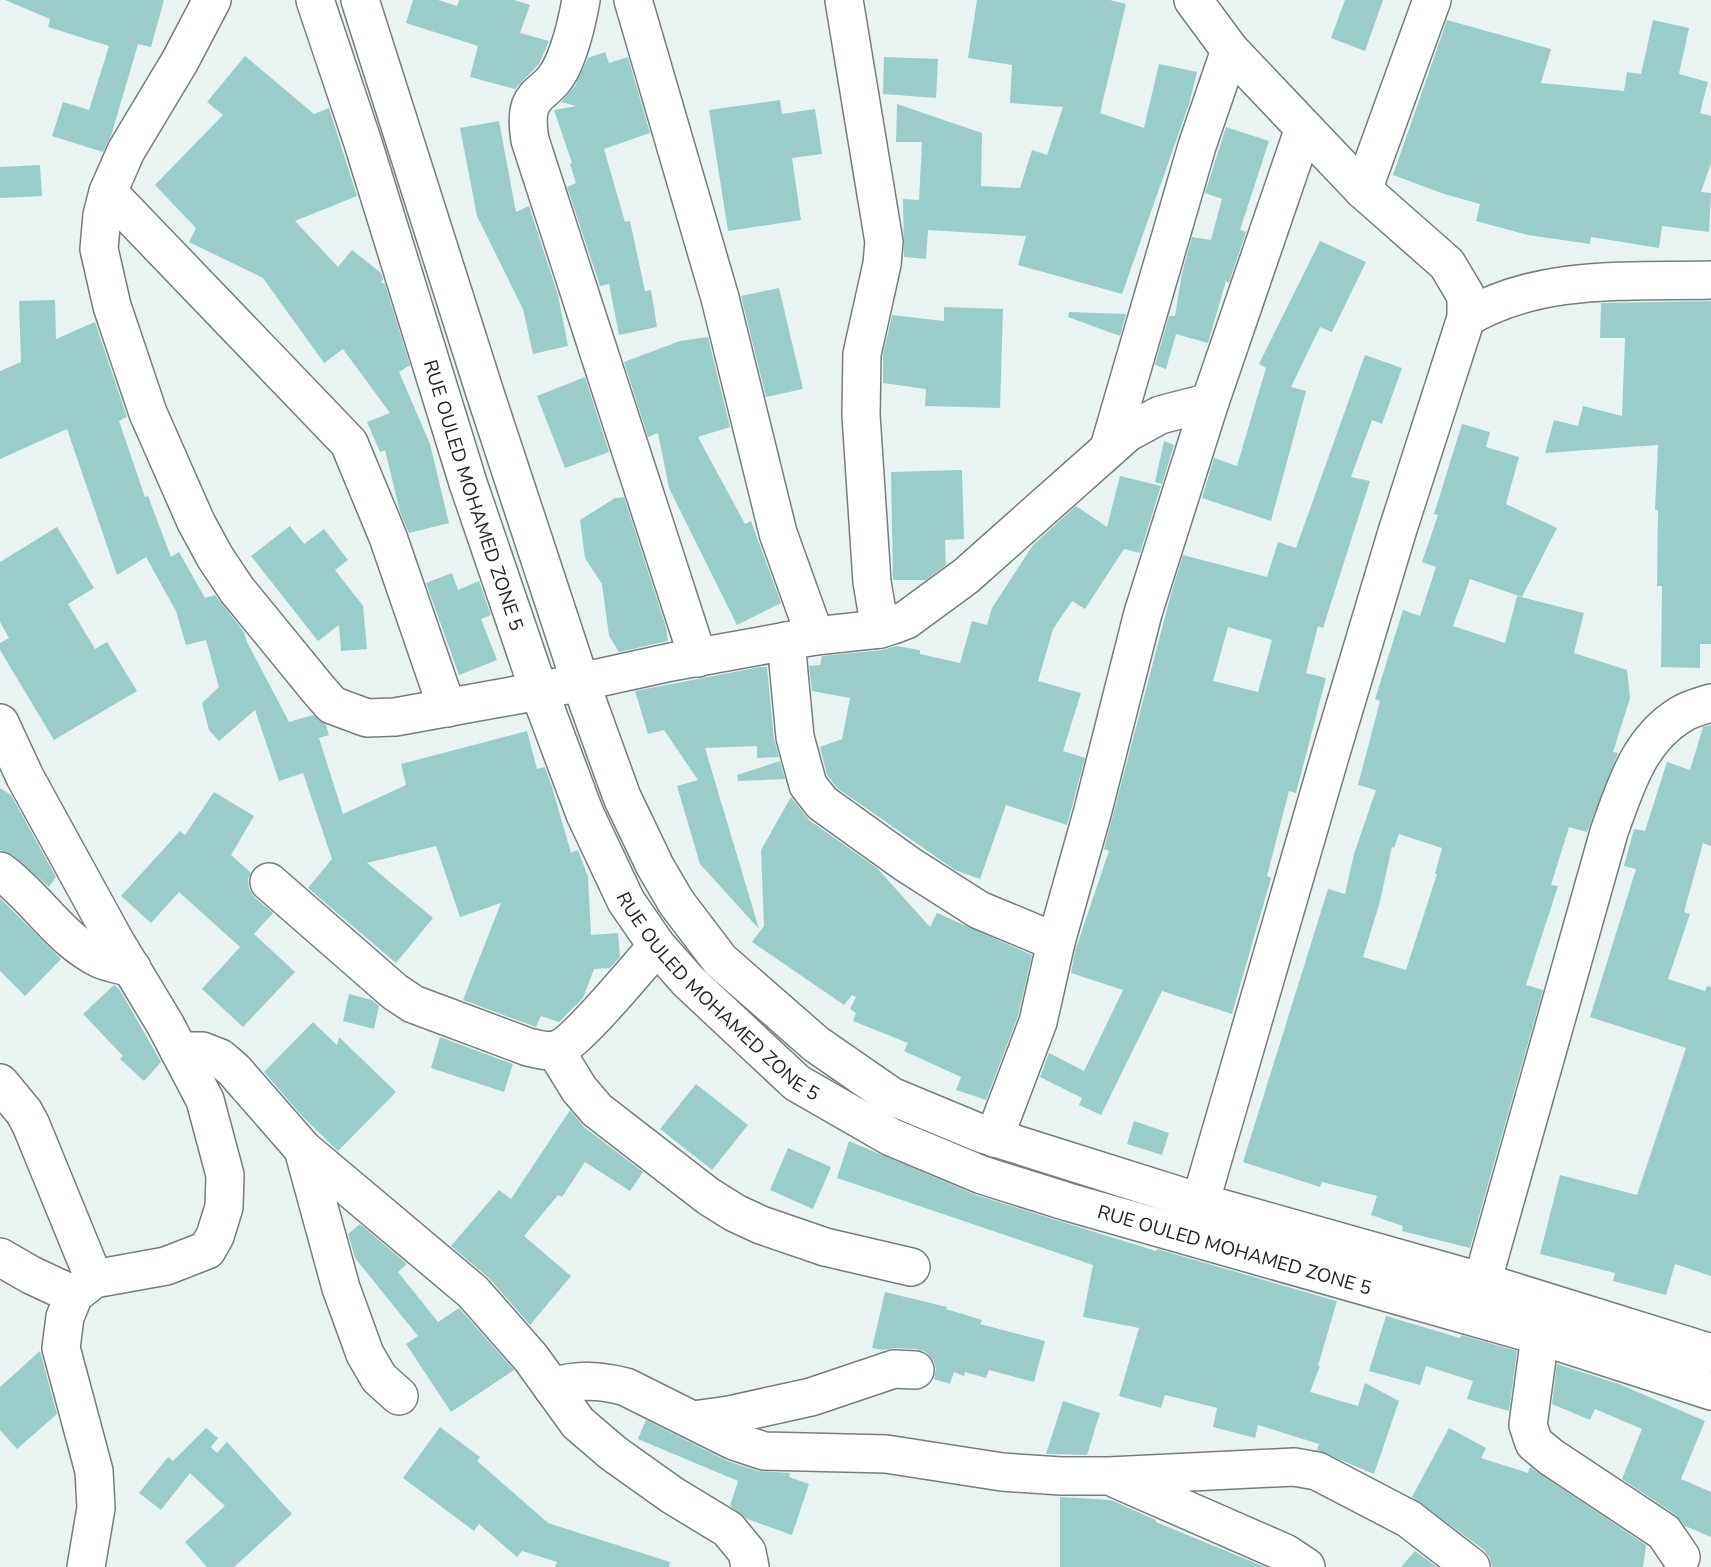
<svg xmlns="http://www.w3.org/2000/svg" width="1711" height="1567" font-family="'Nunito Sans',sans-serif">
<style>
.building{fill:#9acdca;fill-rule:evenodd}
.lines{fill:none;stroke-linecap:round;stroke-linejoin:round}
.minor-casing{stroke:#757e7d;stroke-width:40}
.minor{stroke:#fff;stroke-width:37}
.labels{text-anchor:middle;stroke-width:6;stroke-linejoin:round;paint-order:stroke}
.street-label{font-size:19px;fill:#212525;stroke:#fff}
</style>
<rect width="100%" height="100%" fill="#e9f3f2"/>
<g class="building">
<path d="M5 0H164L151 47 138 44 111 136 103 152 52 136 63 102 89 110 109 46 48 27 50 19Z"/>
<path d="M413 0H438L457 6 459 0H514L530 5 520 33 549 41 539 64 515 89 470 77 478 46 406 23Z"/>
<path d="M977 0H1110L1126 4 1100 113 1144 128 1159 64 1197 72 1189 104 1122 294 1018 265 1026 236 928 230 926 259 904 257 903 199 919 200 922 142H896L897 104 982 133 981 186 1020 188 1032 150 1047 155 1063 107 1010 103 1012 65 968 58Z"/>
<path d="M1345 0H1383L1365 51 1331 38Z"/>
<path d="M1447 20 1551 49 1541 83 1624 91 1627 72 1641 74 1653 20 1689 28 1679 74 1708 82 1700 113 1711 116V163L1701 192 1711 193 1709 232 1662 226 1659 248 1591 237 1590 244 1528 235 1476 221 1480 204 1444 194 1393 175Z"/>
<path d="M605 52 609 63 628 57 650 133 604 149 625 222 630 221 645 291 651 290 657 327 619 335 609 284 600 286 567 187 576 183 570 164 572 163 554 110 576 106 561 102 575 86 588 58Z"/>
<path d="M245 56 314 114 329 108 357 196 295 221 338 267 352 250 381 273 383 279 381 282 385 284 410 365 399 372 430 444 449 523 409 533 400 512 385 450 380 452 367 422 390 413 343 349 324 363 263 278 189 242 196 228 155 185 223 115 207 102Z"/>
<path d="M884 57 938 59 936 98 883 94Z"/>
<path d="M780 100 782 114 815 109 822 154 792 158 801 220 728 231 709 110Z"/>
<path d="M499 121 516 212 529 206 558 295 568 346 533 354 523 309 477 216 460 128Z"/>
<path d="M1226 127 1269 141 1240 230 1246 232 1229 283 1226 281 1208 343 1176 334 1166 369 1155 365 1169 316H1175L1182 273 1192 237 1211 240 1222 199 1205 193Z"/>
<path d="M40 165 42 196 0 198V167Z"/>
<path d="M1320 241 1366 262 1332 332 1320 327 1291 387 1306 391 1271 521 1202 498 1214 458 1237 466 1266 368 1259 364Z"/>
<path d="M779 288 803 389 766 397 741 296Z"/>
<path d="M55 300 56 339 95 322 127 417 119 421 145 497 148 496 171 557 179 552 205 598 215 595 244 632 247 642 289 722 313 715 326 725 329 735 319 738 343 814 406 785 401 764 527 731 537 769 545 767 552 787 571 853 578 850 588 877 591 935 618 933 620 957 610 968 594 969 583 998 559 1022 541 1016 536 1027 463 1000 501 903 460 917 436 846 367 863 433 918 396 963 308 888 332 859 303 773 279 781 255 710 219 741 209 730 202 703 219 687 206 640 186 645 176 611 146 557 117 575 67 429 0 459V371L21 362 19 301Z"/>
<path d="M1711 301V644H1700V668L1661 667 1662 586H1657L1658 510H1655L1658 445 1545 453 1554 420 1578 426 1583 406 1622 416 1625 338H1600L1601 303Z"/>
<path d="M944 307 1003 309 1000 408 925 406 926 389 883 383V355L892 315 944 321Z"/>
<path d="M1069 312 1126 314 1120 336 1068 317Z"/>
<path d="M708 337 730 427 698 437 745 524 751 521 781 603 737 625 669 488 658 433 648 437 624 362 680 341Z"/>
<path d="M1365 355 1402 368 1382 424 1372 420 1351 477 1370 481 1323 628 1318 626 1306 673 1326 678 1296 793 1289 791 1267 876 1271 878 1232 1014 1162 991 1101 1115 1079 1105 1082 1098 1040 1077 1049 1053 1084 1071 1123 990 1071 973 1075 951 1109 851 1104 849 1171 594 1183 555 1267 577 1278 542 1296 548ZM1228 627 1272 640 1258 692 1213 681Z"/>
<path d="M585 377 609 452 565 468 537 396Z"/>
<path d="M1462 424 1490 432 1486 447 1519 457 1506 504 1557 528 1522 597 1470 579 1453 626 1505 643 1517 596 1584 613 1574 653 1627 670 1630 698 1613 752 1618 753 1617 756 1587 832 1569 827 1551 885 1558 886 1526 985 1543 990 1470 1248 1402 1231 1403 1226 1371 1215 1377 1196 1322 1182 1320 1187 1243 1162 1328 889 1345 894 1354 854 1376 790 1358 785 1380 701 1375 699 1403 610 1420 616 1436 567 1422 562 1438 515 1434 514ZM1399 834 1442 848 1435 874H1437L1406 970 1363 957 1379 905 1392 847 1394 848Z"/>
<path d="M1164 441 1174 445 1162 484 1155 482Z"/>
<path d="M962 470 964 539 945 540 946 565 926 580H893L891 472Z"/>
<path d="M1120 476 1161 486 1140 553 1124 549 1085 609 1072 601 1053 629 1038 681 1081 693 1063 751 1085 758 1067 825 1006 805 980 879 955 870 837 788 827 775 820 747 842 739 850 698 812 691 809 666 820 665 822 656 882 650 896 646 920 650V654L960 663 972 621 987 625 992 608 1033 545 1076 506 1107 527Z"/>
<path d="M624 497 666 627 668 641 619 652 609 636 602 584 585 558 580 520 615 498Z"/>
<path d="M290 526 304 544 324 529 348 560 335 570 363 606 367 649 341 651 339 625 318 641 251 556Z"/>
<path d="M57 527 94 588 68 604 95 649 107 642 137 691 54 740 0 650V643L9 638 0 622V562Z"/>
<path d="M452 573 458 590 479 581 491 615 481 619 497 660 459 675 426 583Z"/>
<path d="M760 667H767L774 739 779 757 757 758V746L705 748 759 929 700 864 677 786 698 780 664 730 648 734 635 691Z"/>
<path d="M1711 725V846L1703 843 1684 912 1690 914 1668 979 1705 991 1707 986 1711 987V1276L1675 1264 1666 1295 1613 1281 1615 1273 1540 1254 1560 1175 1637 1195 1686 1048 1590 1017 1636 869 1624 866 1634 829 1645 831 1667 762 1690 770 1703 727Z"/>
<path d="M780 761 785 779 738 781 737 775Z"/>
<path d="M0 788 11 795 56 877 49 887 13 855 0 850Z"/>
<path d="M214 792 254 816 231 855 251 873 248 879 249 889 255 898 273 913 254 934 295 972 243 1027 202 989 240 947 179 892 151 923 121 896 180 831 185 835Z"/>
<path d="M791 797 809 820 877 868 930 927 937 913 1032 955 1018 1016 986 1100 956 1090 961 1077 904 1051 908 1043 853 1021 856 1013 850 1009 856 997 852 995 844 1005 752 942 764 926 761 850Z"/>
<path d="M0 898 61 959 25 996 0 971Z"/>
<path d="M114 985 120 990 161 1062 144 1081 120 1059 123 1056 83 1014Z"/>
<path d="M349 994 372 1000 379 1006 374 1029 343 1021Z"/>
<path d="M313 1022 337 1045 339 1037 396 1092 338 1151 302 1116 264 1072Z"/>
<path d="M440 1037 513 1064 504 1092 431 1068Z"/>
<path d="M696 1084 748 1125 712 1170 660 1129Z"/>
<path d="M570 1110 584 1127 643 1172 630 1191 585 1162 562 1197 558 1195 524 1236 571 1276 530 1325 489 1278 451 1246 499 1190 511 1199Z"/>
<path d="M1134 1121 1169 1133 1162 1155 1127 1144Z"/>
<path d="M849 1141 976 1195 1156 1251 1157 1249 1337 1301 1318 1366H1320L1310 1392 1358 1406 1365 1383 1399 1401 1374 1474 1317 1450 1319 1444 1258 1425 1255 1438 1213 1427 1217 1408 1165 1395 1161 1408 1119 1396 1139 1328 1083 1317 1093 1265 837 1178Z"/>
<path d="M788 1148 831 1167 813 1209 770 1190Z"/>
<path d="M360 1224 407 1264 398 1272 438 1322 459 1308 514 1370 451 1412 406 1344 418 1336 355 1258 348 1234Z"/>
<path d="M885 1292 947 1307 946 1309 982 1320 980 1324 1045 1341 1034 1382 989 1370 986 1378 965 1372 964 1376 954 1372 950 1384 934 1379 936 1370 934 1361 926 1352 916 1349 895 1348 883 1350 872 1348Z"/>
<path d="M1386 1316 1460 1338 1461 1335 1517 1351 1509 1411 1467 1399 1473 1381 1426 1366 1420 1385 1369 1371Z"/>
<path d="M40 1351 57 1414 17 1449 0 1430V1387Z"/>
<path d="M1557 1364 1619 1384 1705 1421 1681 1479 1711 1492V1537L1685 1526 1676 1515 1622 1479 1642 1429 1595 1409 1590 1420 1552 1404Z"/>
<path d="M1063 1401 1100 1413 1087 1455 1046 1454Z"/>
<path d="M646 1420 727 1461 758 1471 790 1473 789 1477 809 1484 792 1535 747 1519 730 1506 738 1481 638 1439Z"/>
<path d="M440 1427 480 1457 477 1461 548 1523 670 1562 669 1567H555L557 1562 522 1551 517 1557 479 1524 474 1531 403 1478Z"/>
<path d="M206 1428 218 1438 211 1447 217 1453 227 1442 292 1514 234 1567H207L185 1542 225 1506 190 1473 161 1510 139 1493 168 1457 173 1461Z"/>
<path d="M1449 1428 1486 1448 1481 1458 1528 1473 1530 1467 1646 1545 1643 1567H1492L1490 1558 1484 1550 1412 1497Z"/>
<path d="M1060 1497 1111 1500 1156 1520V1522L1265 1567H1060Z"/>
<path d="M1415 1551 1437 1567H1401Z"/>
</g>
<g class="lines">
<g class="minor-casing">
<g id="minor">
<path d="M212 0 180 61 126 151 108 192 102 215 99 249 112 306 148 413 196 522 215 557 237 590 318 689 332 705 348 711 367 718 395 717 539 691 671 662 815 636 880 629 893 625 906 620 966 576 1127 433 1160 415 1210 402"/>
<path id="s1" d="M315 0 363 143 468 483 539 691 585 814 626 901 657 946 688 981 797 1083 891 1137 982 1175 1068 1202 1540 1336 1711 1391"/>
<path d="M360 0 485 393 580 681 622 797 655 866 676 902 720 960 816 1044 891 1096 980 1133 1199 1202 1483 1282 1711 1353"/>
<path d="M581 0C577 22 572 44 563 64 547 101 521 86 530 140L698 658"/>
<path d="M633 0 720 298 778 533 815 636"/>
<path d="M844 0 884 242 882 264 862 354 861 415 872 582 880 629"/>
<path d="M1193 0 1230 50 1363 190 1447 264 1466 296V318L1397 532 1330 756 1194 1224"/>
<path d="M1363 190 1432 0"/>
<path d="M108 192 349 443 388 537 447 708"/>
<path d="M1466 318C1539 274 1630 282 1711 280"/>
<path d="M1109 448 1197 146 1230 50"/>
<path d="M786 641 795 737 808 785 822 803 907 864 979 910 1056 942"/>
<path d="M0 723 25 777 115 941 165 1024 205 1100 225 1175 224 1207 215 1236 207 1250 166 1266 94 1279 74 1295 65 1317 61 1348 94 1471 96 1508 86 1567"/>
<path d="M0 871C36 897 59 939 100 959 109 963 121 965 132 968"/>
<path d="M269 882 395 992 413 1004 528 1047C537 1049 546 1052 555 1050 574 1046 640 965 657 946"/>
<path d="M555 1050 579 1089 597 1110 708 1196 735 1213 761 1225 825 1247 911 1267"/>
<path d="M179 1051H202L220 1058 234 1070 303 1149 473 1292 531 1358 578 1423 613 1453 672 1495 728 1529 747 1552 750 1567"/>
<path d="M0 1083 24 1112 31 1125 94 1279"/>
<path d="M994 1138 1038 1022 1056 942 1092 814 1143 613 1210 402 1304 128"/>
<path d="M303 1149 341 1288 365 1354 379 1378 399 1396"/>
<path d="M0 1257 31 1275 74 1295"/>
<path d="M1476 1304 1609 832C1625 788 1638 741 1680 715 1689 709 1701 706 1711 703"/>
<path d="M1540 1336 1528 1425 1534 1443 1551 1457 1664 1532 1681 1557"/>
<path d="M552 1387C578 1379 600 1380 626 1387L734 1441 764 1451 886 1454 1002 1472 1061 1476H1109L1294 1467 1317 1471 1409 1519 1471 1567"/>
<path d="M693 1420 729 1415 811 1397 894 1369 915 1370"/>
<path d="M1116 1479 1285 1553 1306 1567"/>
</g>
</g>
<use href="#minor" class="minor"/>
</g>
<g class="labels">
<g class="street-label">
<text dy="7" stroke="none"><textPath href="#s1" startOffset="520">RUE OULED MOHAMED ZONE 5</textPath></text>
<text dy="7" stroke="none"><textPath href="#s1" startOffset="1087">RUE OULED MOHAMED ZONE 5</textPath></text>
<text dy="7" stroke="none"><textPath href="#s1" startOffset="1675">RUE OULED MOHAMED ZONE 5</textPath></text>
</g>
</g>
</svg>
